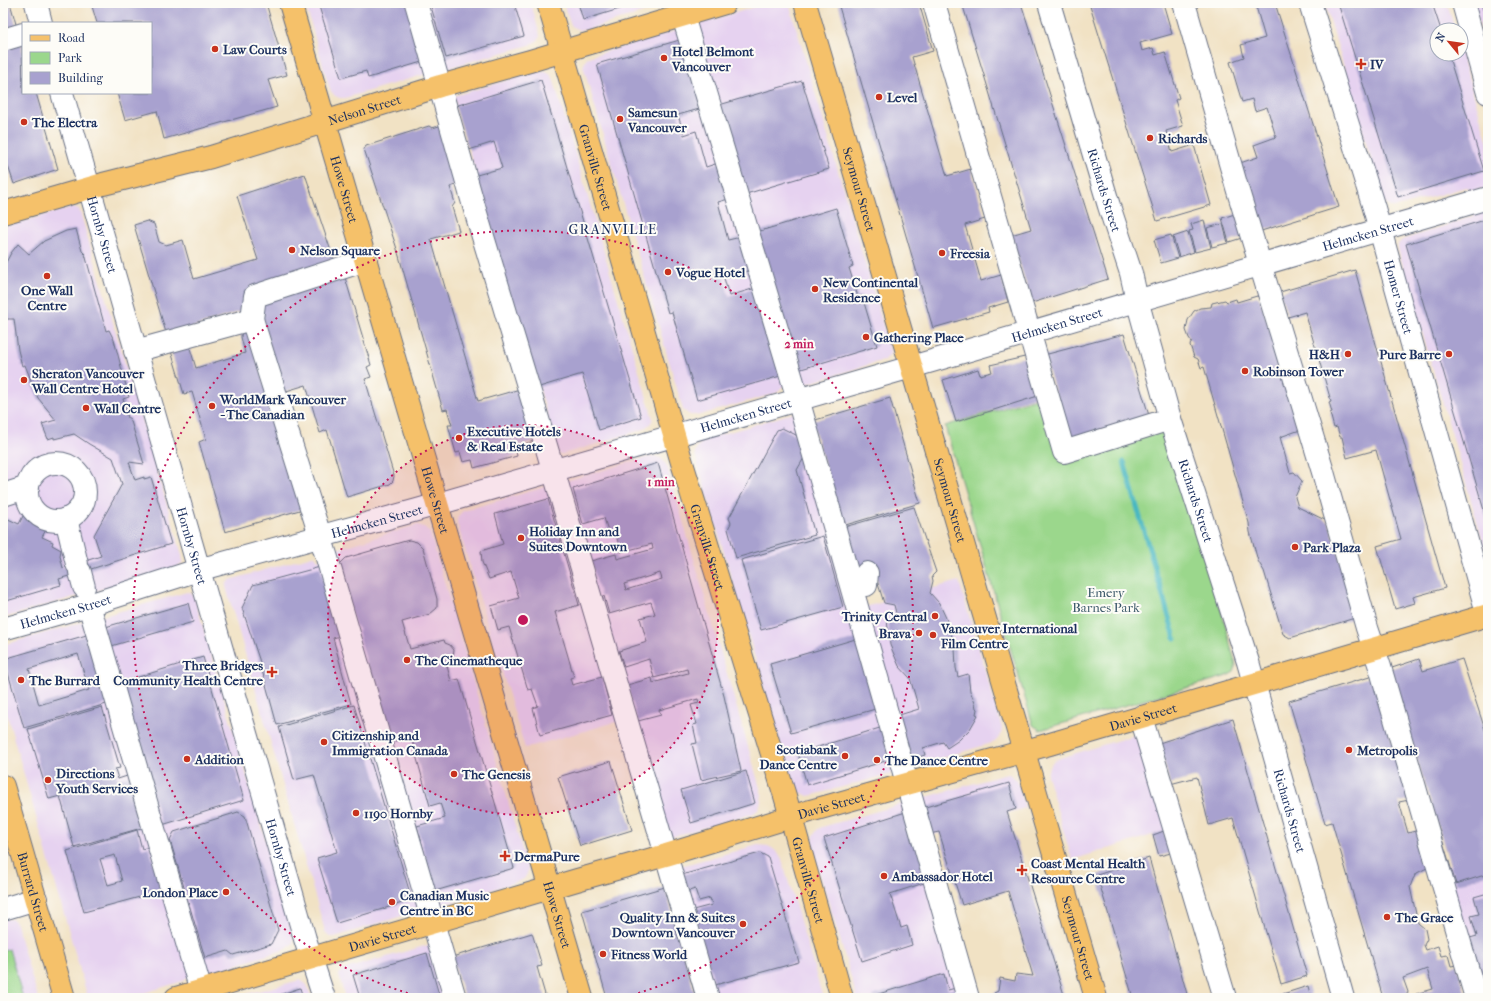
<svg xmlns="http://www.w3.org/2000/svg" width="1491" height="1001" font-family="'IM FELL French Canon',serif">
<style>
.built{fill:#e6d2f0}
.green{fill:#9bd78c;stroke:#5b8375}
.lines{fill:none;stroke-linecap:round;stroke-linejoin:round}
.stream{stroke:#49b8c1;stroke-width:5}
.building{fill:#a8a1cf;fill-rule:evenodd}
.minor-casing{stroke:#666e82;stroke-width:24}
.major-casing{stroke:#666e82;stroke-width:24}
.highway-casing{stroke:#666e82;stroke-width:24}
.minor{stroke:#fff;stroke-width:22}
.major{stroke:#f5c16b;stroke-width:22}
.highway{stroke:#f5c16b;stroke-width:22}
.ring{fill:none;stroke:#c2185b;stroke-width:2;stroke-dasharray:2 4}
.poi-dot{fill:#c8321e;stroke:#fdfcf7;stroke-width:1.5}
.labels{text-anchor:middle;stroke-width:4;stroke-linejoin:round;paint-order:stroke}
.poi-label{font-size:13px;font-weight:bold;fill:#1b2f5e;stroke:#fdfcf7;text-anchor:start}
.street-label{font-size:13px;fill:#1b2f5e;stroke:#fdfcf7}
.park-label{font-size:13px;fill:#3b596a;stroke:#fdfcf7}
.neighbourhood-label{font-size:14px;letter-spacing:1px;fill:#1b2f5e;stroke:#fdfcf7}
.centre{fill:#c2185b;stroke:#fdfcf7;stroke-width:2}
.ring-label{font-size:12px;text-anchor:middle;font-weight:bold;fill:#c2185b;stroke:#fdfcf7;stroke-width:4;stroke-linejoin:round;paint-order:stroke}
</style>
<rect width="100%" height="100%" fill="#fdfcf7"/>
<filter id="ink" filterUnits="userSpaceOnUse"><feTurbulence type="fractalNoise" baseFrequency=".025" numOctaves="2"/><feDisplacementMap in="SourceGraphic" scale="8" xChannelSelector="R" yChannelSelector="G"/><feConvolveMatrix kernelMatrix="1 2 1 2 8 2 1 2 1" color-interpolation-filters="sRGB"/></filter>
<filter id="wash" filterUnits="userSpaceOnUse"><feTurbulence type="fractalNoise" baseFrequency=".012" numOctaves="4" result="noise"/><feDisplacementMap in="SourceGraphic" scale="16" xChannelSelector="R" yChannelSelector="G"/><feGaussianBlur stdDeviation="0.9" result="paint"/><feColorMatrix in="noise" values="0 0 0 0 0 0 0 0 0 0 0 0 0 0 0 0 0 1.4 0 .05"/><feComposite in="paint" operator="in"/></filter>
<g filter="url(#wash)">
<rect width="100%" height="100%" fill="#f1e2c4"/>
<g class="built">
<path d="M305 3H531L540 36 538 40 530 45 447 68 426 72 423 75 345 98H340L335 96 330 90Z"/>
<path d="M563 3H669L668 5 586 30H579L571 26Z"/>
<path d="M768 3H789L891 352 888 357 884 360 806 384 783 386 777 393 700 415H690L683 410 682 406 583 66 587 58 592 56Z"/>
<path d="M1325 3H1447L1455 30H1437V54H1461V52L1488 143V188L1472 191 1466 187 1397 207H1391L1386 204 1383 200Z"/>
<path d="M1473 3H1488V54Z"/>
<path d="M536 72H546L551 75 553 78 653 419 650 424 642 430 560 455H559L453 96Z"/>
<path d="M1488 205V559L1398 249V244L1402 240 1474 216 1477 210Z"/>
<path d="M73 207 79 209 81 215 182 555 183 562 177 567 3 618V227Z"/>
<path d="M793 413 858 609 959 581 1002 728 1001 735 995 742 916 766 912 765 894 770 890 774 813 795 808 796 800 792 792 783 696 458 695 452 699 445 706 439Z"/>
<path d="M654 456 661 458 667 466 762 795 760 806 758 810 752 814 671 837 626 719 525 748 457 523 458 516 463 511 645 458Z"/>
<path d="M417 525 424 527 430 533 528 870 527 874 524 879 519 881 440 906H437L418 911 335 937H330L327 935 325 931 226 587 227 583 230 580 312 556H315L318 560 337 549Z"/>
<path d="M187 592 191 593 195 599 293 934V943L287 949 209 973 186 978 183 981 128 998H88L3 701V645Z"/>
<path d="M1135 735 1175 828 1072 860 1047 775 1049 767 1054 760Z"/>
<path d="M1009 774 1017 780 1025 808 923 838 968 998H857L839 936 812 848 814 835 818 829 822 827 1003 775Z"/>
<path d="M758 845 768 846 772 848 778 853 782 860 823 998H708L677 867Z"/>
<path d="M1488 853V998H1476L1439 868Z"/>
<path d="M3 919H12L15 921 38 998H3Z"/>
<path d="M438 942 455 998H345L339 975 342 970Z"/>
<path d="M300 980 306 984 312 998H232Z"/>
</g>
<g class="green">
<path d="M1047 395 1163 421 1224 620 1236 666 1234 672 1227 676 1040 730 1033 725 945 426Z"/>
<path d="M9 949 23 998H3V951Z"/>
</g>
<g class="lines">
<path class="stream" d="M1124 462 1175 638"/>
</g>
<g id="blocks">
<g class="building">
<path d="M3 3H10L18 31 3 36Z"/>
<path d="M91 3H266L287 75 268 80 277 107 164 139 157 111 125 120 117 93H151V23H97Z"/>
<path d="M318 3H408L425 61 368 78 366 71 341 78Z"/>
<path d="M430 3H514L524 36 446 58Z"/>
<path d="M578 3H639L583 20Z"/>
<path d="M838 3H919L933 51 912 57 947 176 971 169 985 219 965 225 981 281 1001 275 1008 302 988 308 989 312 933 328Z"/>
<path d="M962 3H1021L1108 279 1032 303 1011 235 1031 229Z"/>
<path d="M1089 3H1163L1172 34 1140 43 1142 51 1153 48 1155 55 1165 52 1179 98 1175 100 1183 126 1166 131 1172 152 1194 145 1211 205 1157 221Z"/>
<path d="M1255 3H1275L1339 207 1258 232 1237 164 1258 157 1254 145 1276 137 1267 107 1255 111 1252 99 1242 102 1230 62 1244 57 1241 45 1265 38Z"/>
<path d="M1338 3H1432L1441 30H1437V54H1448L1484 171 1398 197Z"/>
<path d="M1481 3H1488V25Z"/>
<path d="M683 39 703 108 678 115 684 135 696 131 706 167 721 162 732 198 718 202 728 240 745 236 754 269 724 278 729 296 759 287 784 375 697 400 672 312 668 313 597 64Z"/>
<path d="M22 43 23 93H36L58 169 14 184 3 151V49Z"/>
<path d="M541 80 641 417 599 430 582 374 536 388 473 176 502 168 494 142 469 150 455 106Z"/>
<path d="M802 81 829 169 746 194 719 105Z"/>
<path d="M443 125 461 183 450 187 455 203 452 207 459 231 431 239 478 401 520 389 534 441 515 447 517 456 474 468 472 460 463 462 460 452 456 453 448 425H452L447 409 443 410 397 249 364 149 366 146 429 126 432 128Z"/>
<path d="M305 174 335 263 256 289 241 311 167 336 134 225 147 221 154 224 159 242 166 245 183 240 194 279 258 260 237 196Z"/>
<path d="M836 208 853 266 849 268 858 297 862 296 877 346 798 370 757 232Z"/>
<path d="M1238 213 1245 237 1229 242 1222 218Z"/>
<path d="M1488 219V524L1406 244Z"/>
<path d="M1204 220 1211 248 1195 252 1189 231 1193 230 1191 224Z"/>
<path d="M1223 224 1228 243 1212 247 1207 228Z"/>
<path d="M76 229 82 251 85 254 106 331 109 330 114 340 129 397 123 399 128 418H130L144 464 129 462 135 480 144 477V479L151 477 171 544 59 579 61 585 3 602V521L4 522 6 518 19 524 25 512 49 524 42 537 53 542 52 545 61 550 60 556 63 568 101 556 94 535 122 484 113 458 89 444 74 434 54 439V437L48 439 42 424 56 420 38 398 25 365 22 366 18 350 14 319H3V268L11 253 18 244 29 254 44 241 66 231Z"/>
<path d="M1188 232 1194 252 1179 257 1173 237Z"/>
<path d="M1171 235 1178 258 1161 263 1154 240Z"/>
<path d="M1355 270 1445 588 1413 597 1415 603 1395 609 1377 546 1401 539 1376 450 1347 458 1342 437H1340L1337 427 1334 428 1330 413 1332 412 1329 402 1331 401 1305 312 1288 317 1280 292Z"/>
<path d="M344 274 371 365 367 367 371 377 365 379 394 476 393 481 390 484 347 497 327 430 320 433 306 385 283 392 256 300Z"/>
<path d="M1257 296 1260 299 1303 429 1280 437 1290 473 1294 472 1302 481 1295 497 1298 507 1329 522 1358 617 1290 638 1283 634 1264 571 1258 561 1250 532 1249 523 1204 367 1201 368 1198 359 1194 357 1190 345 1192 342 1189 338 1186 330 1188 320 1194 311 1200 308 1211 307 1212 303 1225 300 1227 302 1236 299 1237 302Z"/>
<path d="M247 328 303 509 225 532 199 442 206 439 192 392 184 394 171 351 189 345 196 368 245 353 241 337 242 329Z"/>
<path d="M1124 334 1151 422 1071 445 1044 355Z"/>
<path d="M1029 356 1041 395 956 422 943 380 978 369 980 375 992 372 990 365Z"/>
<path d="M890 398 920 503 842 526 812 421Z"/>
<path d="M782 428 796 435 805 456 797 470 815 535 736 558 728 529 731 523 729 518 777 430Z"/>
<path d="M658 463 724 696 741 771 701 780 692 744 697 743 693 725 697 724 691 705 699 703 698 699 659 710 661 715 638 721 627 685 652 678 653 683 688 673 687 669 654 678 649 659 624 667 619 651 647 642 640 618 655 614 651 602 609 614 604 596 601 597 591 561 616 554 617 559 653 549 652 544 621 552 616 535 610 537 604 518 583 524 573 489ZM660 573 662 579 626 590 624 584Z"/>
<path d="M548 499 579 605 555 612 574 677 570 678 572 685 602 677 612 715 540 735 533 708 538 706 532 689 528 690 509 627 498 630 491 606 519 598 511 572 489 579 482 562 481 551 503 544 495 514Z"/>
<path d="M914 507 936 572 932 576 933 581 930 593 939 603 946 618 955 648 956 668 958 677 968 674 970 691 975 703 976 708 977 709 976 714 978 715 970 729 959 740 947 748 943 742 923 748 925 755 909 760 896 716 919 709 910 678 899 666 890 645 887 620 897 617 894 605 884 603 874 571 855 576 841 528Z"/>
<path d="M823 536 843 607 761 630 741 560Z"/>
<path d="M409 540 417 542 423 548 437 599V608L430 614 402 622 410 649 444 640 445 643 450 645 454 650 453 657 449 660 451 665 447 666 451 681 459 679 514 868 435 891 417 826 445 818 440 803 430 806 411 737 388 743 358 631 360 630 355 624 339 572 340 564 346 558Z"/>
<path d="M320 567 340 636 333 638 351 704 277 725 259 659 242 608 253 585Z"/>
<path d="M188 603 193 622 108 647 102 628Z"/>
<path d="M90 634 110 703 24 728 4 659ZM78 654 89 690 39 705 29 669Z"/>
<path d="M859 638 879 708 791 733 770 664Z"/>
<path d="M203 657 244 800 162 825 119 683Z"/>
<path d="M1419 659 1423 671 1462 659 1488 739V874L1456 884 1389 669Z"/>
<path d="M1373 676 1409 800 1399 802 1408 833 1419 830 1422 845 1427 868 1417 873 1413 879 1410 887 1418 923 1425 929 1427 939 1424 945 1426 950 1438 946 1441 956 1448 955 1451 966 1457 965 1467 998H1414L1416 994 1433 989 1427 969 1403 978 1408 992 1405 998H1383L1332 822 1325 824 1289 701Z"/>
<path d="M354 705 412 900 337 923 317 858 337 852 314 775 294 780 279 727Z"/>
<path d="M102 707 120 768 115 769 118 779 130 775 145 827 74 847 60 796 49 799 28 729Z"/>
<path d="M1233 719 1307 976 1281 984 1233 818 1209 825 1197 777 1170 784 1159 743Z"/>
<path d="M883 727 892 759 807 785 798 753Z"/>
<path d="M611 761 632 830 580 846 558 777Z"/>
<path d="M746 771 755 803 691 823 681 790Z"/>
<path d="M1009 783 1016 809 1007 812 1065 998H996L994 993 998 991 1000 978 1015 981 1016 974 1033 976 1008 891 962 905 939 832 929 834 922 808Z"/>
<path d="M912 810 933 880 890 894 901 928 907 926 912 945 862 961 824 838Z"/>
<path d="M238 812 245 816 278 930 271 944 233 955 228 951 205 958 170 840 174 832Z"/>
<path d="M137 830 142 849 149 847 162 891 84 912 67 851ZM115 855 122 881 108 885 100 859Z"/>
<path d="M1164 831 1171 853 1159 856 1153 835Z"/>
<path d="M760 853 768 857 799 962 715 985 693 910 712 905 710 898 699 901 695 889 683 893 678 876Z"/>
<path d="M1149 858 1187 994 1188 998H1133L1097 875Z"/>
<path d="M665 887 696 998H607L582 911Z"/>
<path d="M1488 893V997L1470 938 1477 936 1471 916 1479 914 1474 897Z"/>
<path d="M532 933 542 966 537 967 546 998H464L452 957Z"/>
<path d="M427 953 440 998H360L353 975Z"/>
<path d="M944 974 948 990 964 986 967 998H873L872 996Z"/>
<path d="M1308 986 1311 998H1270Z"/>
<path d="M300 988 303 998H273V997Z"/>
</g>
</g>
</g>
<g filter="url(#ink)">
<use href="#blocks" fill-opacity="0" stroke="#666e82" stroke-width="1"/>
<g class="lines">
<g class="minor-casing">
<g id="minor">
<path d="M36 3 41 23"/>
<path d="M416 3 475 210 547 449 708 998"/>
<path d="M679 3 798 399 968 998"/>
<path d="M934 3 1064 452 1170 419"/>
<path id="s1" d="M1049 3 1109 206 1131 273 1137 300 1170 419 1248 662 1343 998"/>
<path d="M1184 3 1238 191 1323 472 1367 628 1380 667 1476 998"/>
<path id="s2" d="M1310 3 1374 208 1488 616"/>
<path d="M1463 3 1488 93"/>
<path d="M3 40 23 34"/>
<path id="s3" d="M62 93 305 939 324 998"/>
<path d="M252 319 255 296 366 260"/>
<path d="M135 351 252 319 327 558 455 998"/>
<circle cx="56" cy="492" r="29"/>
<path d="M3 495 28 487"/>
<path d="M66 519 77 564"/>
<path d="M80 572 84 587"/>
<path d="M866 585 867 573"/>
<path d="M89 605 203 998"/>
<path id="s4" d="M3 629 89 605 198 570 417 510 932 361 1488 198"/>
<path d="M1141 717 1225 998"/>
<path d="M3 909 36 899"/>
</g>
</g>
<g class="major-casing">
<g id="major">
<path id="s5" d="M548 3 683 466 785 796 842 998"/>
<path id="s6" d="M3 213 103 184 211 157 440 86 530 61 725 3"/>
<path id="s7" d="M3 786 64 998"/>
<path id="s8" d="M176 998 577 880 666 855 810 811 1050 744 1488 615"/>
</g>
</g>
<g class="highway-casing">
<g id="highway">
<path id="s9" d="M290 3 582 998"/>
<path id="s10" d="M805 3 1096 998"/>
</g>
</g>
<use href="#minor" class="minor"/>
<use href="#major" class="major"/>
<use href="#highway" class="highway"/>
</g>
</g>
<circle cx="523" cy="620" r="195" fill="#c2185b" fill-opacity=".12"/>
<g class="ring">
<circle cx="523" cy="620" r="195"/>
<path d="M425 998A390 390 0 1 1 621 998"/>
</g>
<g class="poi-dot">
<circle cx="215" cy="49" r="4"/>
<circle cx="664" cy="58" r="4"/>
<path d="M1359 58h4v4h4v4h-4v4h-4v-4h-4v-4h4z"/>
<circle cx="879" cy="97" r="4"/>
<circle cx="620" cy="119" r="4"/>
<circle cx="24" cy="122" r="4"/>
<circle cx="1150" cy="138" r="4"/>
<circle cx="292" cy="250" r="4"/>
<circle cx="942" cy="253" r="4"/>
<circle cx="668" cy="272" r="4"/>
<circle cx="47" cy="276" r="4"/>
<circle cx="815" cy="289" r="4"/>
<circle cx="866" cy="337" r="4"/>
<circle cx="1348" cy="354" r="4"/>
<circle cx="1449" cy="354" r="4"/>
<circle cx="1245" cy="371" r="4"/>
<circle cx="24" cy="380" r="4"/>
<circle cx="212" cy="406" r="4"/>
<circle cx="86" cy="408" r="4"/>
<circle cx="459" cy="438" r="4"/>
<circle cx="521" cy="538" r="4"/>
<circle cx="1295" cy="547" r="4"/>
<circle cx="935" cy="616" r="4"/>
<circle cx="919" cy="633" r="4"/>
<circle cx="933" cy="635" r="4"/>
<circle cx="407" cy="660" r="4"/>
<path d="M270 666h4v4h4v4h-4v4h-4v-4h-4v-4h4z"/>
<circle cx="21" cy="680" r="4"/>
<circle cx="324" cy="742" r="4"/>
<circle cx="1349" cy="750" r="4"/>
<circle cx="845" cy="756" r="4"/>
<circle cx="187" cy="759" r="4"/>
<circle cx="877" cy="760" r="4"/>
<circle cx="454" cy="774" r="4"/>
<circle cx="48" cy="780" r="4"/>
<circle cx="356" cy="813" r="4"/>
<path d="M503 850h4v4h4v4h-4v4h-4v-4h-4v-4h4z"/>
<path d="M1020 864h4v4h4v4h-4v4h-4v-4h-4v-4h4z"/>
<circle cx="884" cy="876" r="4"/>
<circle cx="226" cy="892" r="4"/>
<circle cx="392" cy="902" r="4"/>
<circle cx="1387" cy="917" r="4"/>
<circle cx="743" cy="924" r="4"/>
<circle cx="603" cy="954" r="4"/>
</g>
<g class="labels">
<g class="poi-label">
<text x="223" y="54">Law Courts</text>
<text x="672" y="56">Hotel Belmont<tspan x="672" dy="15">Vancouver</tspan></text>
<text x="1370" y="69">IV</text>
<text x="887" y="102">Level</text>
<text x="628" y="117">Samesun<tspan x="628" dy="15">Vancouver</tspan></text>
<text x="32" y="127">The Electra</text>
<text x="1158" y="143">Richards</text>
<text x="300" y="255">Nelson Square</text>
<text x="950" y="258">Freesia</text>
<text x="676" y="277">Vogue Hotel</text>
<text x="823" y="287">New Continental<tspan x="823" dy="15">Residence</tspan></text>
<text x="47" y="295" text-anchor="middle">One Wall<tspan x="47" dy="15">Centre</tspan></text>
<text x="874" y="342">Gathering Place</text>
<text x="1340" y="359" text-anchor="end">H&amp;H</text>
<text x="1441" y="359" text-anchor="end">Pure Barre</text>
<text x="1253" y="376">Robinson Tower</text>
<text x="32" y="378">Sheraton Vancouver<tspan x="32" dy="15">Wall Centre Hotel</tspan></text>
<text x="220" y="404">WorldMark Vancouver<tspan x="220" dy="15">- The Canadian</tspan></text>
<text x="94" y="413">Wall Centre</text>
<text x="467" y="436">Executive Hotels<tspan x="467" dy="15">&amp; Real Estate</tspan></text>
<text x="529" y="536">Holiday Inn and<tspan x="529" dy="15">Suites Downtown</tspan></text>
<text x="1303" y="552">Park Plaza</text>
<text x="927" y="621" text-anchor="end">Trinity Central</text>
<text x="941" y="633">Vancouver International<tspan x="941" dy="15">Film Centre</tspan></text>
<text x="911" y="638" text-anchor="end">Brava</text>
<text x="415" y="665">The Cinematheque</text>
<text x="263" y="670" text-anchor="end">Three Bridges<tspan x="263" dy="15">Community Health Centre</tspan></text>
<text x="29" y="685">The Burrard</text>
<text x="332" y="740">Citizenship and<tspan x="332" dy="15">Immigration Canada</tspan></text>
<text x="837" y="754" text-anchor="end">Scotiabank<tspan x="837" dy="15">Dance Centre</tspan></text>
<text x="1357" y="755">Metropolis</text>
<text x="195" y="764">Addition</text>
<text x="885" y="765">The Dance Centre</text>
<text x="56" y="778">Directions<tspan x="56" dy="15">Youth Services</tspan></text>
<text x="462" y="779">The Genesis</text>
<text x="364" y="818">1190 Hornby</text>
<text x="514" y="861">DermaPure</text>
<text x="1031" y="868">Coast Mental Health<tspan x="1031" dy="15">Resource Centre</tspan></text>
<text x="892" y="881">Ambassador Hotel</text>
<text x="218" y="897" text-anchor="end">London Place</text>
<text x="400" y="900">Canadian Music<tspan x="400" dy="15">Centre in BC</tspan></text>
<text x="735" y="922" text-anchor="end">Quality Inn &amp; Suites<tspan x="735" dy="15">Downtown Vancouver</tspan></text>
<text x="1395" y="922">The Grace</text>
<text x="611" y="959">Fitness World</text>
</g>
<g class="street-label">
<text dy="5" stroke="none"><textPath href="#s6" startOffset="376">Nelson Street</textPath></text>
<text dy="5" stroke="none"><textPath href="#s5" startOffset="171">Granville Street</textPath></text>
<text dy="5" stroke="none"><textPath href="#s10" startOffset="194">Seymour Street</textPath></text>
<text dy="5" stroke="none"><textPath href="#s9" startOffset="194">Howe Street</textPath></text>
<text dy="5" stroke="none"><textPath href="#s1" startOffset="195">Richards Street</textPath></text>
<text dy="5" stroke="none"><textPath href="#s4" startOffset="1421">Helmcken Street</textPath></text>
<text dy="5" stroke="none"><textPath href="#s3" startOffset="147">Hornby Street</textPath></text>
<text dy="5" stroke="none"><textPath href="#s2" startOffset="307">Homer Street</textPath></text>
<text dy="5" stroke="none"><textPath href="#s4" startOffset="1097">Helmcken Street</textPath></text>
<text dy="5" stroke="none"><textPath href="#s4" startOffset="773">Helmcken Street</textPath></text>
<text dy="5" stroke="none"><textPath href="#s10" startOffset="518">Seymour Street</textPath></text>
<text dy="5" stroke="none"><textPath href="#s9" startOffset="518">Howe Street</textPath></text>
<text dy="5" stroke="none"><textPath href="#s1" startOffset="519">Richards Street</textPath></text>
<text dy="5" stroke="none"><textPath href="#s4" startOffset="389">Helmcken Street</textPath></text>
<text dy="5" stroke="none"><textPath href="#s3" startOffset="471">Hornby Street</textPath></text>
<text dy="5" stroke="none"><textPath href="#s5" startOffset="567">Granville Street</textPath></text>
<text dy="5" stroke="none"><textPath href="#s4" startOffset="65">Helmcken Street</textPath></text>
<text dy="5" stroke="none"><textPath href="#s8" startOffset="1007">Davie Street</textPath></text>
<text dy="5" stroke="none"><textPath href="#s8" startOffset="683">Davie Street</textPath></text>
<text dy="5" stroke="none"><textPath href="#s1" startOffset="843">Richards Street</textPath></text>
<text dy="5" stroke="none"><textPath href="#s3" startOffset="795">Hornby Street</textPath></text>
<text dy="5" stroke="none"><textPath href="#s5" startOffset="915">Granville Street</textPath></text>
<text dy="5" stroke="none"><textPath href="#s7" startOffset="110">Burrard Street</textPath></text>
<text dy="5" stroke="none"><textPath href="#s9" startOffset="950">Howe Street</textPath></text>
<text dy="5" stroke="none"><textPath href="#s8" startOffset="215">Davie Street</textPath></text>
<text dy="5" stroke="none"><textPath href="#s10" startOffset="974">Seymour Street</textPath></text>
</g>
<g class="park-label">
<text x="1106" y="597">Emery<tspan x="1106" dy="15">Barnes Park</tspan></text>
</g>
<g class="neighbourhood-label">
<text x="613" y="234">GRANVILLE</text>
</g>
</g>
<circle cx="523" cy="620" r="6" class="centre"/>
<g class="ring-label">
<text x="799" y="348">2 min</text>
<text x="661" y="486">1 min</text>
</g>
<rect width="1491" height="1001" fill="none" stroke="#fdfcf7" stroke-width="16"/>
<rect x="22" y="22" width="130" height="72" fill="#fdfcf7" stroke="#a3aaba"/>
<rect x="30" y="35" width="20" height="6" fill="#f5c16b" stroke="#a3aaba"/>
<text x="58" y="42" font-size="12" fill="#1b2f5e">Road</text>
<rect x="30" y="52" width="20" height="12" fill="#9bd78c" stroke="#a3aaba"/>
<text x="58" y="62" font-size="12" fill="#1b2f5e">Park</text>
<rect x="30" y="72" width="20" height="12" fill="#a8a1cf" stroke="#a3aaba"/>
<text x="58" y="82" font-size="12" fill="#1b2f5e">Building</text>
<g transform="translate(1449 42) rotate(299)"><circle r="19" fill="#fdfcf7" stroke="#a3aaba"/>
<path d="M0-3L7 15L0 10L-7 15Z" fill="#c8321e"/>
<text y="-6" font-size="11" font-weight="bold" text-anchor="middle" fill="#1b2f5e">N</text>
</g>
</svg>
